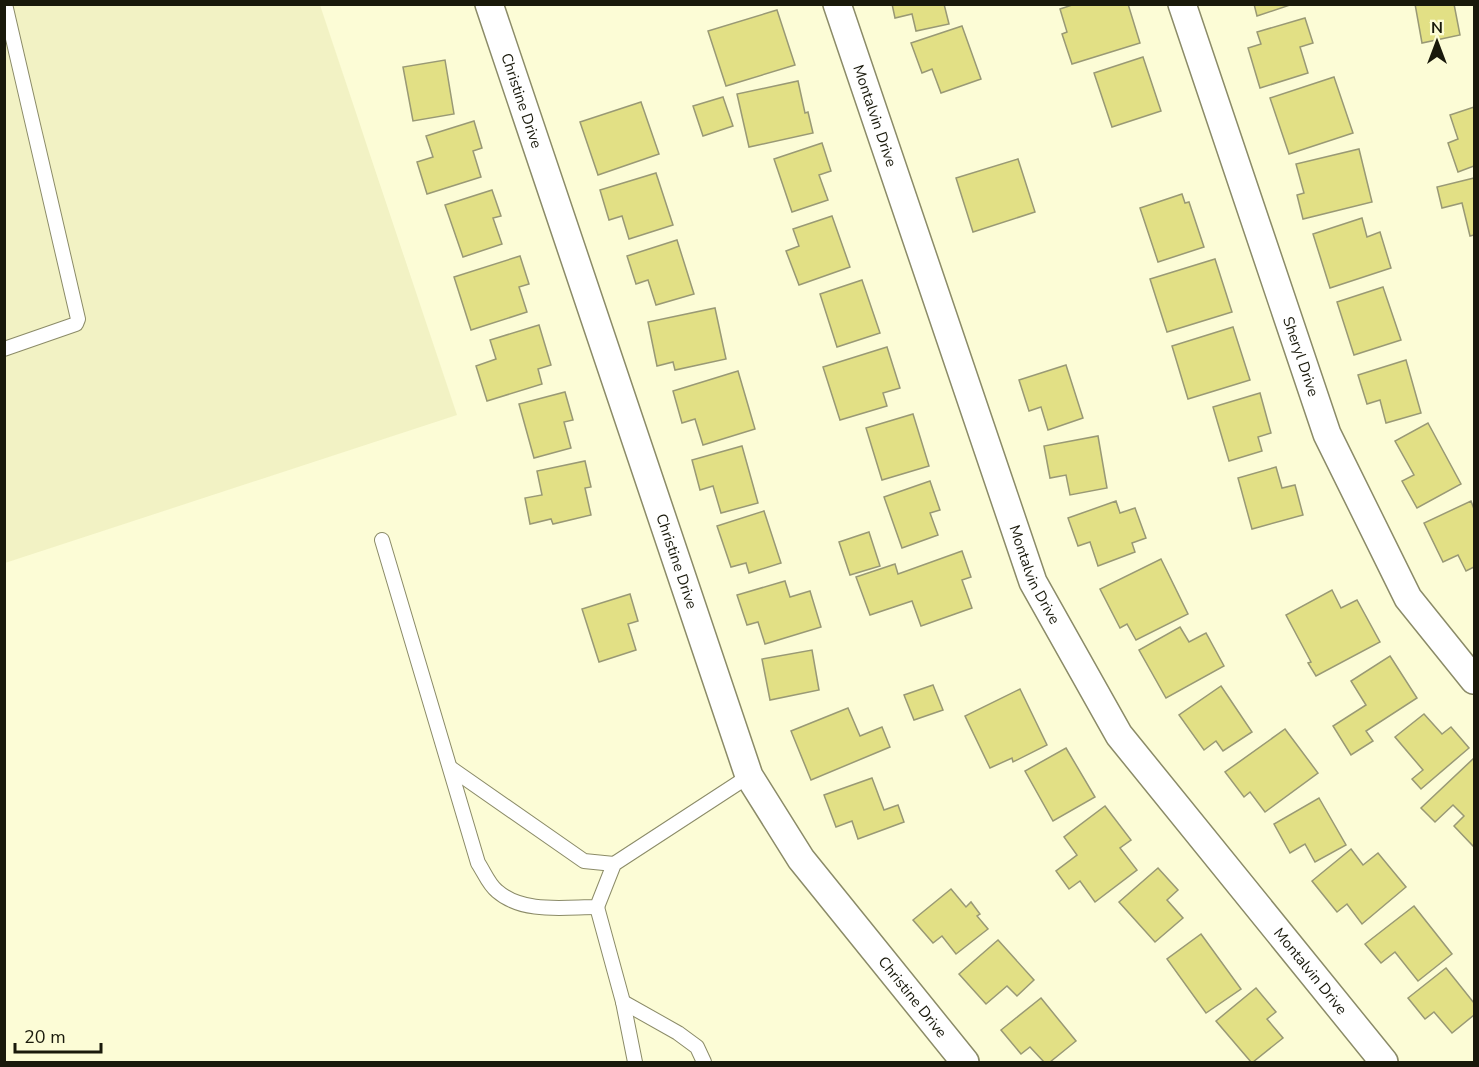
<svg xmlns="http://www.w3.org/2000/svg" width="1479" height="1067" font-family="'Nunito Sans',sans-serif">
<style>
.built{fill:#f2f2c4}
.building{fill:#e2e085;stroke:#999975;stroke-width:1.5}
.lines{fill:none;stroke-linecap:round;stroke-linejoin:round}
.service-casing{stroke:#8b8b68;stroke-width:16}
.minor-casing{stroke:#8b8b68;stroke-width:30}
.service{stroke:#fff;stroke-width:14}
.minor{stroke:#fff;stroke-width:27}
.labels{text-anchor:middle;stroke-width:4.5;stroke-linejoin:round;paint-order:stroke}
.street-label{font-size:15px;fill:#19190b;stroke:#fcfcd6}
</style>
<rect width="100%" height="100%" fill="#fcfcd6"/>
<path class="built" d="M4 5H320L457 415 5 563Z"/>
<g class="building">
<path d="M892 4H944L949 24 916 31 912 14 895 18Z"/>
<path d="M1075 4H1128L1140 43 1072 64 1062 34 1067 32 1060 9Z"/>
<path d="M1254 4H1290V5L1257 16Z"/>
<path d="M1415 4H1454L1460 35 1422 43Z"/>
<path d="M777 10 795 65 726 86 708 31Z"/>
<path d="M1305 18 1313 43 1300 47 1308 73 1260 88 1248 48 1261 44 1257 32Z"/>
<path d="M962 26 981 79 941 93 932 69 922 73 911 43Z"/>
<path d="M1143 57 1161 111 1112 127 1094 73Z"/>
<path d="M445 60 454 114 413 121 403 67Z"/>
<path d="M1334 77 1353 133 1289 154 1270 98Z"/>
<path d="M798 81 805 113 808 112 813 133 749 147 737 94Z"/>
<path d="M723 97 733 126 703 136 693 106Z"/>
<path d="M641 102 659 154 598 175 580 122Z"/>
<path d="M1474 107V166L1458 172 1448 143 1458 139 1450 115Z"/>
<path d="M474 121 482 148 473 151 481 177 427 194 417 162 433 157 426 136Z"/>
<path d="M822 143 831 171 819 175 828 200 792 212 774 159Z"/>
<path d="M1359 149 1372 202 1303 219 1297 195 1304 193 1296 164Z"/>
<path d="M1018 159 1035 212 973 232 956 178Z"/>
<path d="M656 173 673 225 629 239 622 216 609 220 600 190Z"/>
<path d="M1474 178V235L1470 236 1462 203 1442 208 1437 187Z"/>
<path d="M492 190 501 216 493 218 502 244 463 257 445 205Z"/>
<path d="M1182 194 1185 203 1189 202 1204 247 1158 262 1140 208Z"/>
<path d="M832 216 850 267 799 285 786 251 799 246 793 229Z"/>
<path d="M1362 218 1367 237 1380 232 1391 268 1330 288 1313 234Z"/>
<path d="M677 240 694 294 656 305 648 280 636 284 627 256Z"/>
<path d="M520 256 529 284 519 287 527 312 471 330 454 277Z"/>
<path d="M1215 259 1232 312 1167 332 1150 279Z"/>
<path d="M862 280 880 333 837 347 820 294Z"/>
<path d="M1383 287 1401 340 1354 355 1337 302Z"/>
<path d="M715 308 726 359 675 370 673 362 657 366 648 322Z"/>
<path d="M539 325 551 365 538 369 542 384 487 401 476 366 496 359 490 340Z"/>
<path d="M1233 327 1250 380 1188 399 1172 346Z"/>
<path d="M887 347 900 388 883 393 887 406 840 420 823 367Z"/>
<path d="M1406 360 1421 413 1386 423 1380 400 1367 404 1358 375Z"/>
<path d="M1066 365 1083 418 1048 430 1041 407 1029 411 1019 380Z"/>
<path d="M738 371 755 429 703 445 695 419 682 423 673 391Z"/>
<path d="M565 392 573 420 564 422 571 448 534 458 519 404Z"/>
<path d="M1260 393 1271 433 1258 437 1262 451 1229 461 1213 407Z"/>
<path d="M913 414 929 466 882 480 866 428Z"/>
<path d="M1428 423 1461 484 1417 508 1402 481 1414 475 1395 441Z"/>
<path d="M1098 436 1107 488 1070 495 1066 475 1050 478 1044 446Z"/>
<path d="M742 446 758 503 721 513 713 486 700 490 692 460Z"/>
<path d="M585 461 591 487 585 488 591 515 553 524 551 519 530 524 525 498 542 495 537 471Z"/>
<path d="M1276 467 1282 488 1295 485 1303 515 1252 529 1238 478Z"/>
<path d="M930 481 940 510 930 513 938 535 902 548 884 497Z"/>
<path d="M1116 501 1120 513 1135 508 1146 538 1132 543 1135 552 1098 566 1090 542 1078 546 1068 518Z"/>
<path d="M1471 501 1474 509V567L1466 571 1458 555 1443 562 1424 523Z"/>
<path d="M764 511 781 563 749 573 746 563 731 567 717 526Z"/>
<path d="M869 532 880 566 850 575 839 542Z"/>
<path d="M962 551 971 577 962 580 972 608 921 626 912 601 870 615 856 577 895 564 898 574Z"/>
<path d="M1161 559 1188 614 1136 640 1127 624 1120 628 1100 589Z"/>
<path d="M785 581 790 597 810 591 821 627 765 644 758 622 747 625 737 595Z"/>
<path d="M1332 590 1341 608 1357 600 1380 642 1316 676 1308 663 1311 662 1286 615Z"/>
<path d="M630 594 638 621 628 624 636 650 599 662 582 609Z"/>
<path d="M1180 627 1189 642 1206 633 1224 666 1166 698 1139 650Z"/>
<path d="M812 650 819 690 770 700 762 659Z"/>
<path d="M1390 656 1417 698 1366 731 1373 741 1351 755 1333 726 1366 705 1351 681Z"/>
<path d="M933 685 943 710 914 720 904 695Z"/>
<path d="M1221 686 1252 732 1223 751 1216 741 1204 750 1179 715Z"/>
<path d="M1020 689 1047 745 1013 762 1012 758 990 768 965 716Z"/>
<path d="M848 708 860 736 882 727 890 747 811 780 791 731Z"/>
<path d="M1424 714 1442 734 1451 727 1469 748 1421 789 1412 779 1423 770 1395 737Z"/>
<path d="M1285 729 1318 773 1265 812 1250 792 1244 797 1225 772Z"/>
<path d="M1066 748 1095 797 1053 821 1025 771Z"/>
<path d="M1474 758V847L1454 826 1464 816 1453 805 1435 822 1421 808Z"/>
<path d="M872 778 884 810 898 805 904 822 858 839 852 821 836 827 824 795Z"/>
<path d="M1319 798 1346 845 1315 862 1305 844 1290 853 1274 824Z"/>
<path d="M1105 806 1131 840 1120 848 1137 870 1095 902 1080 881 1069 889 1056 871 1077 855 1064 837Z"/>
<path d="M1351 849 1363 865 1378 853 1406 887 1362 924 1347 904 1337 912 1312 881Z"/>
<path d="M1158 868 1178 890 1167 900 1183 918 1155 942 1119 902Z"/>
<path d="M951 889 966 907 971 902 980 914 977 916 988 929 956 954 942 936 933 943 913 920Z"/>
<path d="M1414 906 1452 954 1418 981 1395 952 1381 963 1365 944Z"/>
<path d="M1201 934 1241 989 1206 1013 1167 959Z"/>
<path d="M998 940 1034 980 1017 996 1007 986 986 1004 959 974Z"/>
<path d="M1446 968 1474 1003V1015L1452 1033 1434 1012 1425 1019 1408 998Z"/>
<path d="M1256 988 1276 1012 1267 1019 1283 1038 1253 1062H1251L1216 1021Z"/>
<path d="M1041 998 1076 1041 1050 1062H1044L1030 1047 1021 1054 1001 1030Z"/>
</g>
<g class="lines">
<g class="service-casing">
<g id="service">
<path d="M4 349 76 324 78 319 5 4"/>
<path d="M382 540 478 863C484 872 489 885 497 891 523 914 565 907 597 907L614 864 749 776"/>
<path d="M452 769 584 861 614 864"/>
<path d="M597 907 623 1002 635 1062"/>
<path d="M623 1002 678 1033 697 1047 704 1062"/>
</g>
</g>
<g class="minor-casing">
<g id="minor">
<path id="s1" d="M489 4 749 776 801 859 965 1062"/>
<path id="s2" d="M837 4 1033 582 1119 735 1384 1062"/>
<path id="s3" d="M1182 4 1327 434 1408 598 1474 680"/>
</g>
</g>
<use href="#service" class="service"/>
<use href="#minor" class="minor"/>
</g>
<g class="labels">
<g class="street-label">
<text dy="5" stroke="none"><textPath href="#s1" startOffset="102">Christine Drive</textPath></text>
<text dy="5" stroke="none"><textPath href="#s2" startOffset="118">Montalvin Drive</textPath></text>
<text dy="5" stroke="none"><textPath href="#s3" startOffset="372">Sheryl Drive</textPath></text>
<text dy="5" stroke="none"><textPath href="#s1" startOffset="588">Christine Drive</textPath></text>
<text dy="5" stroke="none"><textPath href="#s2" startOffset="604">Montalvin Drive</textPath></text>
<text dy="5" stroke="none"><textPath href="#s2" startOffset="1090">Montalvin Drive</textPath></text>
<text dy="5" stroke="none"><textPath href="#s1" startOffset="1090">Christine Drive</textPath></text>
</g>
</g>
<rect width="1479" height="1067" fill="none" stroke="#19190b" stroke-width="12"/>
<g transform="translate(1437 42)" stroke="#fcfcd6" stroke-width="4.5" paint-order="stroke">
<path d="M0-4.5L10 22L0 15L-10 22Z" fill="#19190b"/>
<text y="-9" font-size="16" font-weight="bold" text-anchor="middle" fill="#19190b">N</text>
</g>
<path d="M15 1043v9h86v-9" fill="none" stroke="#19190b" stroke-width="3"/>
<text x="24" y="1043" font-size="18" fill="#19190b" stroke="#fcfcd6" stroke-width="4.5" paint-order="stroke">20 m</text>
</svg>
